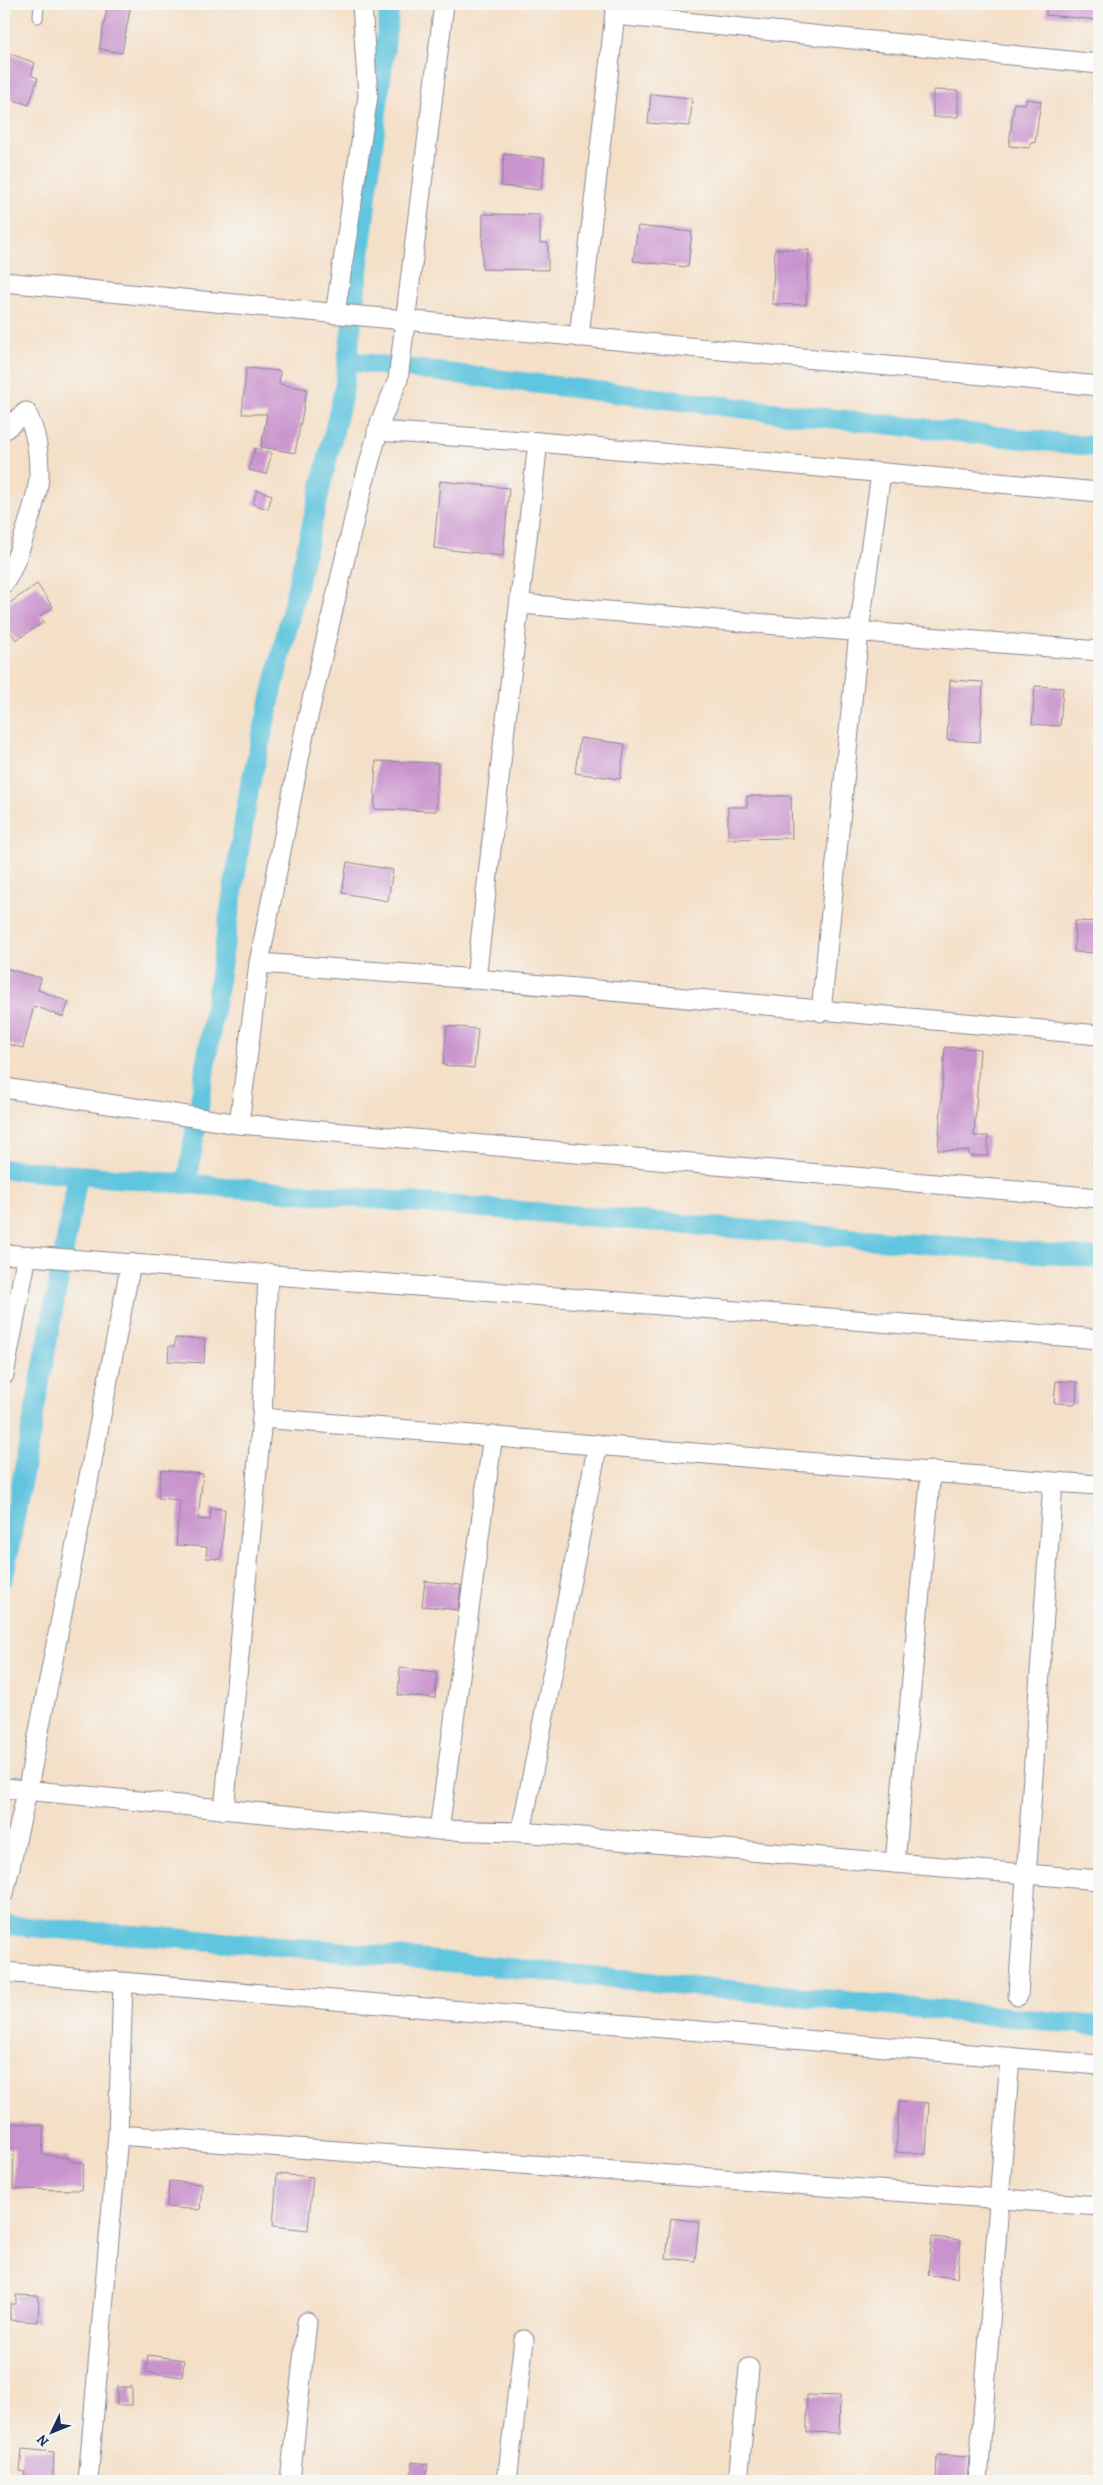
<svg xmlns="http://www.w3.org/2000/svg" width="1103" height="2485" font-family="Alegreya,serif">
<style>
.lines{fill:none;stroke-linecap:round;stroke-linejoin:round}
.canal{stroke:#60c5de;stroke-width:20}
.building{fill:#c993cd}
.lane-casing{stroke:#888792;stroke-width:11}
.street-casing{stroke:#888792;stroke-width:21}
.lane{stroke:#fff;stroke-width:9}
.street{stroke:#fff;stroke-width:19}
</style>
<rect width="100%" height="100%" fill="#f6f6f2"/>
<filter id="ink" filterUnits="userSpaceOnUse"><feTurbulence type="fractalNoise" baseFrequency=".02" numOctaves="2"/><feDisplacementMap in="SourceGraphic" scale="10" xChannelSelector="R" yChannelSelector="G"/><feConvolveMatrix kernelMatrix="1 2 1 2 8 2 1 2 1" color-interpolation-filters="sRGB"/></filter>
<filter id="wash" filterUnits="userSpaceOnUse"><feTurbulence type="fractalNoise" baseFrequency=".0096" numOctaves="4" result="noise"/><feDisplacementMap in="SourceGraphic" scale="20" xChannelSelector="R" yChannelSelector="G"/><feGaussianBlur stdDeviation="1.12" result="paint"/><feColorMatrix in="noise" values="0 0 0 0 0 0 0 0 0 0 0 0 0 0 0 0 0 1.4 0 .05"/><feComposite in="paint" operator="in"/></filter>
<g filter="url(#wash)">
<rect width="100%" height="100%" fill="#f4dfc7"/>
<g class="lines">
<g class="canal">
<path d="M347 361 781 413 1099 447"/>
<path d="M4 1169 1099 1258"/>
<path d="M187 1183 249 790 344 389 390 4"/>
<path d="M4 1577 78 1175"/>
<path d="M4 1925 316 1949 1099 2026"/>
</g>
</g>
<g id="blocks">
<g class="building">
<path d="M108 4H131L122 53 99 49Z"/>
<path d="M1046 4H1099V20L1046 15Z"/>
<path d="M8 53 35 63 31 75 38 78 29 105 4 97V66Z"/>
<path d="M933 90 958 91V117H933Z"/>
<path d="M651 94 692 98 690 126 648 123Z"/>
<path d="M1026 99 1041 101 1035 143 1031 142 1030 148 1009 146 1014 103 1025 104Z"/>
<path d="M504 154 545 158 541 190 501 186Z"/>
<path d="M483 214 540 215V243H548V270L482 269Z"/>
<path d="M638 226 692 232 688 267 633 261Z"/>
<path d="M775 249 809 250 806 305 772 304Z"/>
<path d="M246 368 280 371 279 384 307 389 295 453 261 447 267 414H242Z"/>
<path d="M255 448 272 453 266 474 249 470Z"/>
<path d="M440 481 509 488 503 556 434 548Z"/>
<path d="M257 490 272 495 268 509 253 504Z"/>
<path d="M37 584 53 607 40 616 44 622 16 640 4 622V607Z"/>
<path d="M950 680 983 682 980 742 947 740Z"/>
<path d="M1035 686 1063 688 1060 726 1032 724Z"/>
<path d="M580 738 625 744 620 779 575 773Z"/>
<path d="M376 761 438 763 436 811 374 809Z"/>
<path d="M747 796H791L792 838 728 839V807H747Z"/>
<path d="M347 862 393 870 388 901 342 893Z"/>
<path d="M1075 921 1099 922V953L1074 952Z"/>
<path d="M4 968 41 978 38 990 69 1002 63 1017 34 1006 23 1048 4 1043Z"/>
<path d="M447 1026 478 1029 474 1068 443 1065Z"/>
<path d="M945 1047 980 1049 974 1136H988V1156H969V1151L938 1150Z"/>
<path d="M175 1338 205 1339 204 1363 168 1361 169 1346H175Z"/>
<path d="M1056 1381 1077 1382 1076 1404 1054 1403Z"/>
<path d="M161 1470 203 1474 198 1519 210 1520 211 1508 225 1509 221 1559 206 1558 207 1547 176 1545 180 1500 158 1498Z"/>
<path d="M425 1581 461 1585 458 1610 422 1606Z"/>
<path d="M400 1668 437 1672 435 1698 398 1695Z"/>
<path d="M899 2101 929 2103 926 2154 896 2152Z"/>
<path d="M7 2123 44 2125 42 2154 69 2158V2161L84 2163 81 2190 13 2189 14 2148H4Z"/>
<path d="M277 2174 313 2177 308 2230 273 2226Z"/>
<path d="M169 2181 202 2184 200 2210 167 2207Z"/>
<path d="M671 2218 699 2222 695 2261 666 2258Z"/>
<path d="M932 2237 961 2240 957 2278 928 2275Z"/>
<path d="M16 2295 39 2296 38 2322 10 2320V2304H16Z"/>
<path d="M148 2355 184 2360 182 2377 146 2372Z"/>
<rect x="117" y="2387" width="15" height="18"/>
<path d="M807 2395 840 2396 839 2433 807 2432Z"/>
<path d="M22 2449 54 2452 53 2479 24 2476 25 2472 20 2471Z"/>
<path d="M937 2455 969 2457 967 2481H936Z"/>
<path d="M412 2462 428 2464 426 2481H411Z"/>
</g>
</g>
</g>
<g filter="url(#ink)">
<use href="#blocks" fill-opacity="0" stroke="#888792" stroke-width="1"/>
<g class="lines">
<g class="lane-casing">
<path id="lane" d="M38 18 39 4"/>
</g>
<g class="street-casing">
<g id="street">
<path d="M615 15 1099 64"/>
<path d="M4 282 1099 386"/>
<path d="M335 314 368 96 362 4"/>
<path d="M579 337 616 4"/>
<path d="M4 430 26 412C37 433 39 453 39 476 38 497 16 567 4 583"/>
<path d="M377 431 538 442 1099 492"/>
<path d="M521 604 1099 651"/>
<path d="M259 963 476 979 1099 1035"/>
<path d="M476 979 538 442"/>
<path d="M821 1012 859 631 881 473"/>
<path d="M4 1088 239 1124 1099 1198"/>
<path d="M239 1124 259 963 304 734 356 511 381 420 398 380 444 4"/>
<path d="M4 1254 1099 1339"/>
<path d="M268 1273 262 1418 1053 1482 1018 1996"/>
<path d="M4 1375 27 1255"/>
<path d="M1053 1482 1099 1485"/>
<path d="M4 1788 439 1830 521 1832 1099 1880"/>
<path d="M224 1810 262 1418"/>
<path d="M439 1830 493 1435"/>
<path d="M521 1832 598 1444"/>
<path d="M895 1863 931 1471"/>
<path d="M4 1893 27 1792 131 1263"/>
<path d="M4 1972 1099 2065"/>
<path d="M118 2135 1099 2206"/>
<path d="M88 2481 118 2135 123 1984"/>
<path d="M290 2481 307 2322"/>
<path d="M507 2481 524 2340"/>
<path d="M738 2481 749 2368"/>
<path d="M978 2481 1010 2057"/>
</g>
</g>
<use href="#lane" class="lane"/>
<use href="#street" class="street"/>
</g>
</g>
<rect width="1103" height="2485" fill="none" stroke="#f6f6f2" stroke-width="20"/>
<g transform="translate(52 2432) rotate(227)" stroke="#f6f6f2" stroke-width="4" paint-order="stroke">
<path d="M0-4L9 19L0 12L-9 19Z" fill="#1b2f5e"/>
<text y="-8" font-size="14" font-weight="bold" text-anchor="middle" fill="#1b2f5e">N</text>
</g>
</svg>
